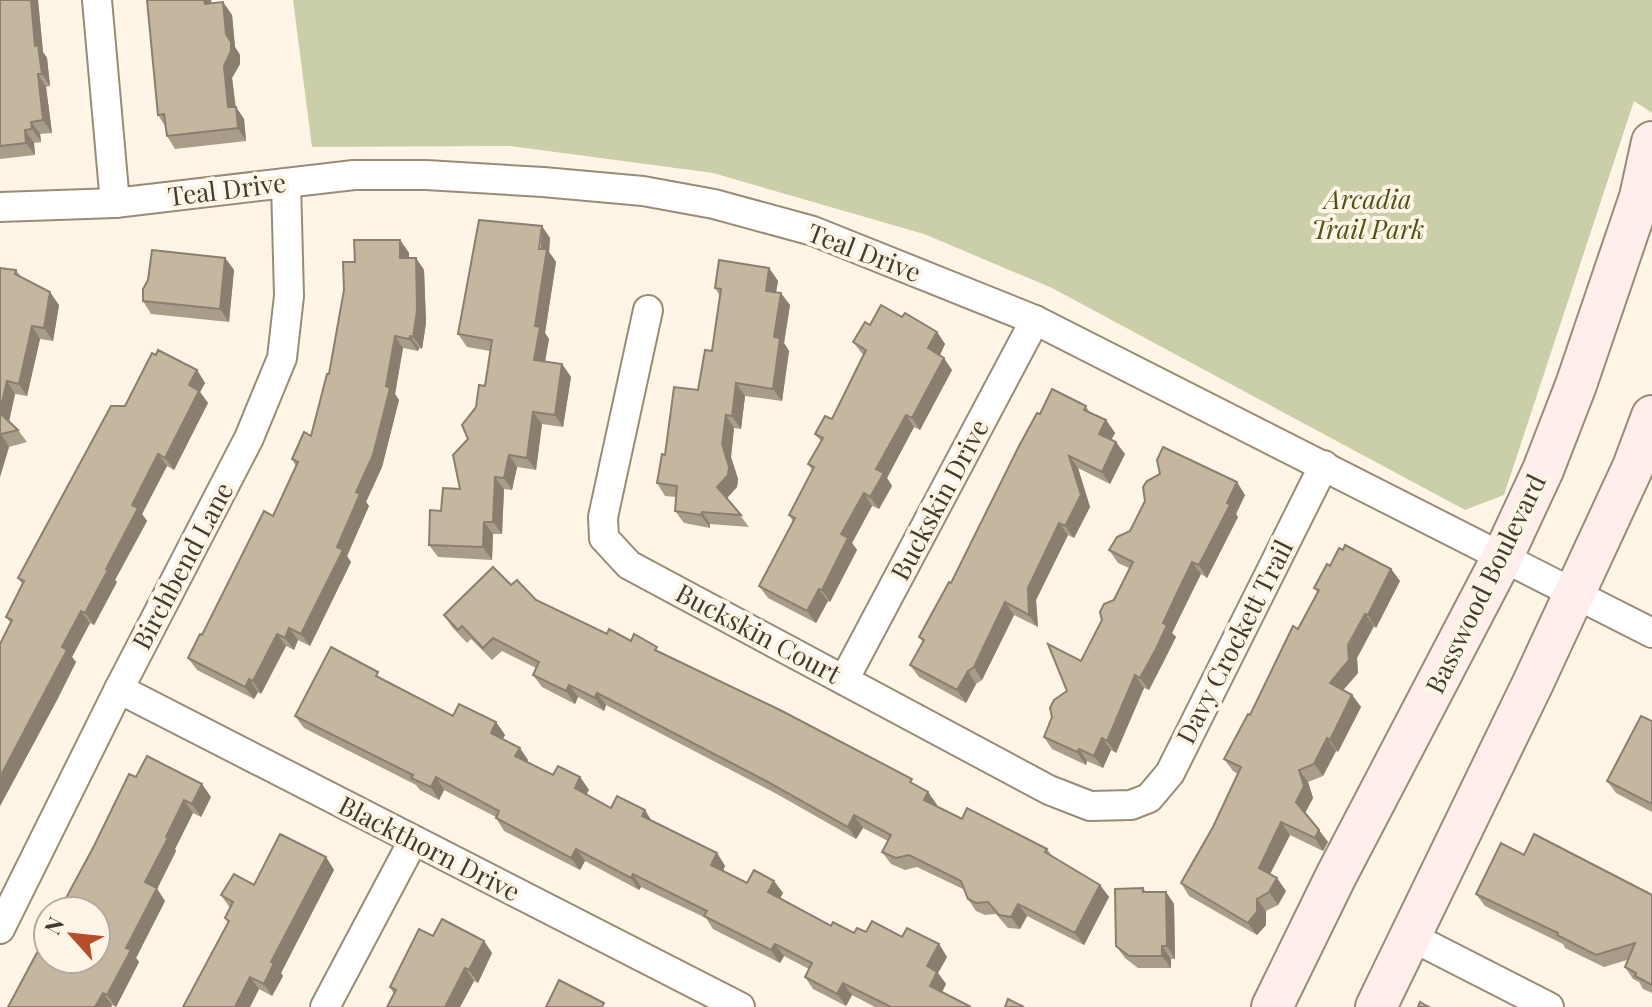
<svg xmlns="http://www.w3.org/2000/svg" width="1652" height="1007" font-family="'Playfair Display',serif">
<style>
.green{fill:#cbcfa9}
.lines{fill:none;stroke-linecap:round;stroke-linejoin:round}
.minor-casing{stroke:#998b76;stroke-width:32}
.secondary-casing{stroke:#998b76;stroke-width:44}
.minor{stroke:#fff;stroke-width:28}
.secondary{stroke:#ffeeec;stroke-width:40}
.wall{fill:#a99d89}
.shaded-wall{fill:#8a7f6f}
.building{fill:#c5b69f;stroke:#8a7f6f;stroke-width:2}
.labels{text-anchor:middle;stroke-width:8;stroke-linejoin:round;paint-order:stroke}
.street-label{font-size:26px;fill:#413b32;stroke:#fef5e7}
.park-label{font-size:26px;font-style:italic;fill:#515314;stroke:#fef5e7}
</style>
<rect width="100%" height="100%" fill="#fef5e7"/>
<path class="green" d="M293 0H1652V113L1634 101 1504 495 1465 510 1052 288 924 234 713 173 510 146 312 147Z"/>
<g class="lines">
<g class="minor-casing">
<g id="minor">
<path d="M97 0 115 203"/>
<path d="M0 207 115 203 354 175H426L543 182 643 191 714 204 813 231 1035 320 1652 633"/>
<path d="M648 310 603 517 604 538 629 565 1049 790 1090 806 1131 805 1149 798 1170 773 1324 465"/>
<path d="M844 680 1035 320"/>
<path d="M119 689 740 1007"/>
<path d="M0 929 119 689 249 438 282 358 289 296 286 183"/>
<path d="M1410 936 1549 1007"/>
<path d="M325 1007 413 841"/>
</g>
</g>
<g class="secondary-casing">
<g id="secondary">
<path d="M1272 1007 1336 876 1503 556 1543 470 1576 385 1640 197 1652 142"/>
<path d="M1376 1007 1533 683 1633 467 1652 416"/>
</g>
</g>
<use href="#minor" class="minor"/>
<use href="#secondary" class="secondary"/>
</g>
<g class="wall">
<path d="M0 0H38L43 52 47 58 50 86 46 87 52 133 40 134 41 142 34 143 35 155 0 159Z"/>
<path d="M147 0H211L212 4 223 2 232 15 235 47 240 55V64L232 78 236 107 244 119 246 141 175 149 167 136 165 126 158 115Z"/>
<path d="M550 238 549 252 556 262 545 333 549 339 545 362 562 364 571 377 563 427 542 424 536 470 517 467 512 490 504 489 502 534H493L492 560 438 557 429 545 441 511 460 489 476 407 485 386 490 351 467 347 458 334Z"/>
<path d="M400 240 409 253V258H416L424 270 426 323 422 349 419 348 418 351 403 348 395 394 399 400 382 467 366 502 369 506 347 556 351 562 310 646 298 640 294 650 286 646 261 694 258 692 254 699 197 670 188 658 273 516 296 466 292 459 311 436 329 374 355 262Z"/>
<path d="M225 258 234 270 229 322 151 314 143 301Z"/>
<path d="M0 268 16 270 21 277 59 305 53 341 40 339 27 396 15 394 9 422 18 430 27 442 9 447 0 477Z"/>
<path d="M769 268 778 281 776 292 790 305 784 343 789 351 782 401 745 396 741 429 734 428 731 457 738 479 737 487 727 498 749 527 710 524V528L684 523 675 511 676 497 665 496 657 483 665 455 698 390 712 351 720 296 715 288Z"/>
<path d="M902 317 937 332 945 344 940 355 952 370 920 430 914 427 887 478 892 486 879 509 872 506 852 543 857 550 830 602 828 601 816 623 768 598 759 586 793 521 789 515 812 470 808 464 821 441 815 434 832 419 864 356 853 342Z"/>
<path d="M197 370 205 383 200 392 208 403 174 470 167 466 142 514 147 521 115 580 117 582 94 625 90 623 72 657 76 662 57 700 0 806V644L11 623 6 617 23 585 18 578 125 406Z"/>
<path d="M1086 406 1090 413 1106 420 1115 433 1111 440 1125 454 1110 484 1078 468 1090 507 1074 538 1068 535 1036 600 1038 627 1014 615 982 680 976 684 966 703 919 677 910 665 923 642 919 637 951 583Z"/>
<path d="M1245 495 1236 514 1238 517 1207 578 1201 574 1186 603 1172 633 1176 637 1164 661 1149 690 1144 688 1116 753 1111 750 1103 768 1087 761 1086 765 1052 749 1044 737 1129 568 1118 563 1109 550Z"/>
<path d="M1330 566 1391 569 1400 581 1376 628 1374 626 1357 658 1358 673 1343 690 1352 695 1361 707 1338 752 1336 751 1323 776 1308 782 1313 798 1305 813 1328 842 1323 851 1290 835 1270 874 1286 891 1278 905 1266 911V925L1257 935 1189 896 1181 883 1213 827 1238 774 1233 771 1224 759 1298 629 1317 592 1314 588Z"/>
<path d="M511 585 536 600 607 634 631 641 662 653 928 792 937 805 936 806 962 819 1047 849 1052 856 1100 885 1109 897 1084 945 1027 916 1020 929 1008 928 996 914 985 915 976 911 968 899 965 890 917 867 905 870 891 864 882 852 888 841 863 828 856 839 775 793 606 705 604 711 578 697 575 704 542 687 533 675 536 668 502 651 492 660 471 639 467 643 452 627 444 615Z"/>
<path d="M383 679 453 716 496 722 505 735 502 739 528 760V762L553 775 580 777 589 790 586 794 611 808 653 822 717 853 725 866 723 871 747 883 774 881 783 893 780 898 831 926 854 933 866 932 902 937 939 944 947 957 938 973 946 984 942 992 971 1007H875L852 995 846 1006 813 989 805 977 809 969 784 956 780 963 713 929 706 918 641 887 639 890 585 861 580 870 504 831 496 818V817L444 790 439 800 420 790 416 785 304 728 295 716Z"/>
<path d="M1652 721V812L1616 793 1607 781Z"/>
<path d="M136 777 211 797 201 817 193 813 175 849 176 851 157 889 165 901 136 958 139 962 116 1007 112 1005 111 1007H8Z"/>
<path d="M1524 855 1652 895V993L1643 989 1639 982 1633 979 1625 967 1627 960 1604 967 1565 948 1563 944 1485 906 1476 894Z"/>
<path d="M326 857 334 870 281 973 283 976 272 996 259 989 250 1007 228 923 225 918 230 908 221 895Z"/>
<path d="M1143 888 1146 892H1166L1174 904 1175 959H1171V968H1138L1125 958 1116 946Z"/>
<path d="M433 936 484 941 492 953 478 983 474 981 460 1007H387L394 994 390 987Z"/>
</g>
<g class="shaded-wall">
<path d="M31 0H38L43 52 47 58 50 86 42 74 35 46Z"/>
<path d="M204 0H211L213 17 205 4Z"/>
<path d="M223 2 232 15 235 47 240 55V64L232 78 236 113V107L244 119 246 141 238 128 228 107 224 66 226 34Z"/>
<path d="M38 74 46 87 52 133 43 120Z"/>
<path d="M31 122 40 134 41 142 32 129Z"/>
<path d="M25 130 34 143 35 155 26 143Z"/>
<path d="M542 226 550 238 549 252 556 262 545 333 549 339 543 372 534 360Z"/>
<path d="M400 240 409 253V270L400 258Z"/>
<path d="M225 258 234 270 229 322 220 309Z"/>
<path d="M416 258 424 270 426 323 422 349 413 337Z"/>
<path d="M769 268 778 281 774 303 766 291Z"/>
<path d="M50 292 59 305 53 341 44 328Z"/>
<path d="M781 293 790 305 784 343 789 351 782 401 773 389 774 337Z"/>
<path d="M32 326 40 339 27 396 19 384Z"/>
<path d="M937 332 945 344 937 361 928 348Z"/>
<path d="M395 336 403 348 395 394 399 400 382 467 366 502 369 506 347 556 351 562 310 646 301 634 337 547 386 386Z"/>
<path d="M410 336 419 348 418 351 409 339Z"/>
<path d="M944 358 952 370 920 430 912 418Z"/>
<path d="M562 364 571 377 563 427 555 415Z"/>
<path d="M197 370 205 383 200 392 208 403 174 470 165 458 189 385Z"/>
<path d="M7 381 15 394 8 425 0 414Z"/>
<path d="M736 383 745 396 741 429 732 416Z"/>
<path d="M533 412 542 424 536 470 527 458Z"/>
<path d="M726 415 734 428 731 457 738 479 737 487 726 499 717 487Z"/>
<path d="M906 415 914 427 887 478 892 486 879 509 870 497 876 469Z"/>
<path d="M1106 420 1115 433 1108 446 1099 434Z"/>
<path d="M1 434 9 447 0 477V437Z"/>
<path d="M1116 442 1125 454 1110 484 1102 472Z"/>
<path d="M158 454 167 466 142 514 147 521 115 580 117 582 94 625 85 613 106 569 132 505Z"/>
<path d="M509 455 517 467 512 490 504 478Z"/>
<path d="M1069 456 1078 468 1090 507 1074 538 1065 526Z"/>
<path d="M495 477 504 489 502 534 493 522Z"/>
<path d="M1237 482 1245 495 1236 514 1238 517 1207 578 1199 565Z"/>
<path d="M864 493 872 506 852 543 857 550 830 602 822 590 841 534Z"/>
<path d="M702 512 710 524V528L701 515Z"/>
<path d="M484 522 493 534 492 560 483 547Z"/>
<path d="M1059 523 1068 535 1036 600 1038 627 1029 615 1028 588Z"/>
<path d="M1192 562 1201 574 1172 633 1176 637 1149 690 1140 678 1163 623Z"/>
<path d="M1391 569 1400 581 1376 628 1368 615Z"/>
<path d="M819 589 828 601 816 623 807 611Z"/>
<path d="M1005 602 1014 615 982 680 974 667Z"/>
<path d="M81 611 90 623 72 657 76 662 57 700 0 806V777L62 647Z"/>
<path d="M1365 614 1374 626 1357 658 1358 673 1338 696 1330 683Z"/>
<path d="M289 628 298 640 294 650 285 638Z"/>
<path d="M277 634 286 646 261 694 253 681Z"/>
<path d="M968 671 976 684 966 703 957 690Z"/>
<path d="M1135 675 1144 688 1116 753 1107 741Z"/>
<path d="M249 679 258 692 254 699 245 687Z"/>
<path d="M569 685 578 697 575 704 566 691Z"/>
<path d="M597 693 606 705 604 711 595 698Z"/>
<path d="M1352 695 1361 707 1338 752 1330 740Z"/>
<path d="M496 722 505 735 499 746 491 733Z"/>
<path d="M1102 738 1111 750 1103 768 1094 756Z"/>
<path d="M1327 738 1336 751 1323 776 1314 764Z"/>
<path d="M520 748 528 760 524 768 515 756Z"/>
<path d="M1079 749 1087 761 1086 765 1077 752Z"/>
<path d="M1299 770 1308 782 1313 798 1304 815 1296 802Z"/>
<path d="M436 777 444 790 439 800 431 787Z"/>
<path d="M580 777 589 790 583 800 575 788Z"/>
<path d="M202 784 211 797 201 817 192 804Z"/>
<path d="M928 792 937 805 933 813 924 800Z"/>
<path d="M184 800 193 813 175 849 176 851 157 889 165 901 136 958 139 962 116 1007 107 995 126 948 145 882 166 837Z"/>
<path d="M645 810 653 823 642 816Z"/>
<path d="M854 815 863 828 856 839 848 827Z"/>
<path d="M1281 822 1290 835 1267 880 1259 868Z"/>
<path d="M1319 830 1328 842 1323 851 1315 838Z"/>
<path d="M576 849 585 861 580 870 571 858Z"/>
<path d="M717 853 725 866 720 877 711 865Z"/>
<path d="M326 857 334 870 281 973 283 976 272 996 264 984 271 962Z"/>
<path d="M633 874 641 887 639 890 631 878Z"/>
<path d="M1277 878 1286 891 1278 905 1269 892Z"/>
<path d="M774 881 783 893 777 904 768 892Z"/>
<path d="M1100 885 1109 897 1084 945 1075 933Z"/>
<path d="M1166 892 1174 904 1175 959 1167 946Z"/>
<path d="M1257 899 1266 911V925L1257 935 1248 923Z"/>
<path d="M1018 904 1027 916 1020 929 1011 917Z"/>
<path d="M484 941 492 953 478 983 469 970Z"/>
<path d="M775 944 784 956 780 963 771 950Z"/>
<path d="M939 944 947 957 938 973 946 984 939 998 930 986 927 966Z"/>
<path d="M1162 946 1171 959V968L1162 956Z"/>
<path d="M465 968 474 981 460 1007H445Z"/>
<path d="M250 977 259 989 250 1007H235Z"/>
<path d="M843 983 852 995 846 1006 837 994Z"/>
<path d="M103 993 112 1005 111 1007H95Z"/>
</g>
<g class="building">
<path d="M0 0H31L35 46 38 45 42 74H38L43 120 31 122 32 129 25 130 26 143 0 146Z"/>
<path d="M147 0H204L205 4 223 2 226 34 231 42V51L224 66 228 107H236L238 128 167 136 164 114 158 115Z"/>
<path d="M479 220 542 226 539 249H547L535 326 540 327 534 360 562 364 555 415 533 412 527 458 509 455 504 478 495 477 493 522H484L483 547 429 545 430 510 441 511 443 488 460 489 453 455 468 439 462 425 476 407 479 385 485 386 492 340 458 334Z"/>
<path d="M354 240H400V258H416L417 311 413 337 410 336 409 339 395 336 386 386 390 388 373 455 356 492 360 494 337 547 343 550 301 634 289 628 285 638 277 634 253 681 249 679 245 687 188 658 200 634 202 635 264 511 273 516 298 462 292 459 304 432 311 436 327 374H329L344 290 343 262H355Z"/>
<path d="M152 250 225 258 220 309 143 301V289L148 280Z"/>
<path d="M719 260 769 268 766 291 781 293 774 337 780 338 773 389 736 383 732 416 726 415 722 444 729 467 728 475 717 487 741 515 702 512 701 515 675 511 677 486 657 483 662 454 665 455 674 387 698 390 705 350 712 351 721 289 715 288Z"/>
<path d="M0 268 16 270 15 274 50 292 44 328 32 326 19 384 7 381 0 411Z"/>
<path d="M881 305 902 317 905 313 937 332 928 348 944 358 912 418 906 415 876 469 884 473 870 497 864 493 841 534 848 538 822 590 819 589 807 611 759 586 795 518 789 515 814 467 808 464 823 438 815 434 825 416 832 419 866 350 853 342 865 322 870 325Z"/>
<path d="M158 350 197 370 189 385 199 391 165 458 158 454 132 505 138 508 106 569 108 570 85 613 81 611 62 647 67 650 0 777V644L12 620 6 617 24 581 18 578 111 406H125L152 353 156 355Z"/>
<path d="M1052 389 1086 406 1084 410 1106 420 1099 434 1116 442 1102 472 1069 456 1081 495 1065 526 1059 523 1028 588 1029 615 1005 602 974 667 968 671 957 690 910 665 924 640 919 637 949 582 951 583 1019 446 1037 413 1040 414Z"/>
<path d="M0 413 18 430 1 434 0 437Z"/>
<path d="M1163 447 1237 482 1227 503 1230 505 1199 565 1192 562 1178 591 1163 623 1167 625 1156 649 1140 678 1135 675 1107 741 1102 738 1094 756 1079 749 1077 752 1044 737 1052 717 1050 708 1054 700 1067 691 1048 644 1081 661 1102 620 1100 612 1104 604 1114 600 1133 562 1109 550 1117 537 1130 531 1145 501 1143 487 1147 481 1160 474 1157 460Z"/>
<path d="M1345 545 1391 569 1368 615 1365 614 1348 645 1349 660 1330 683 1352 695 1330 740 1327 738 1314 764 1299 770 1304 786 1296 802 1319 830 1315 838 1281 822 1259 868 1277 878 1269 892 1257 899V912L1248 923 1181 883 1213 827 1241 767 1224 759 1248 714 1250 715 1293 626 1298 629 1319 590 1314 588 1327 564 1330 566 1339 548 1343 550Z"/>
<path d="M493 567 511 585 517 580 536 600 607 634 609 629 631 641 634 634 657 647 655 650 780 710 912 779 910 782 928 792 924 800 962 819 967 808 1047 849 1045 852 1100 885 1075 933 1018 904 1011 917 999 915 988 902 976 903 968 899 961 881 909 855 896 858 882 852 891 835 854 815 848 827 766 781 597 693 595 698 569 685 566 691 533 675 539 662 493 638 483 648 462 626 458 630 444 615Z"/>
<path d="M331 647 378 672 376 676 453 716 459 704 496 722 491 733 520 748 515 756 553 775 558 766 580 777 575 788 611 808 617 796 645 810 642 816 717 853 711 865 747 883 754 870 774 881 768 892 831 926 833 922 854 933 857 928 866 932 872 921 902 937 907 928 939 944 927 966 937 972 930 986 971 1007H891L843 983 837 994 805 977 812 963 775 944 771 950 704 916 707 911 633 874 631 878 576 849 571 858 496 818 499 811 436 777 431 787 411 778 413 775 295 716Z"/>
<path d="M1641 716 1652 721V804L1607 781Z"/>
<path d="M147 756 202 784 192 804 184 800 166 837 168 838 145 882 157 888 126 948 131 950 107 995 103 993 95 1007H8L48 932V959H96V911H59L94 846 129 774 136 777Z"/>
<path d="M280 834 326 857 271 962 274 963 264 984 250 977 235 1007H183L229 921 225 918 233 902 221 895 234 874 254 885Z"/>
<path d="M1534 834 1652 895V985L1635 976 1636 973 1625 967 1635 943 1596 955 1557 935 1558 933 1476 894 1501 843 1524 855Z"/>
<path d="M1143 888V892H1166L1167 946H1162V956H1129L1116 946 1115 889Z"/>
<path d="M442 919 484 941 469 970 465 968 445 1007H387L396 990 390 987 419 929 433 936Z"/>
<path d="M559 980 604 1003 602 1007H546Z"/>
<path d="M1008 999 1024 1007H1005Z"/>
<path d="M1420 1002 1429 1007H1418Z"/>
</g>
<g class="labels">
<g class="street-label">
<text transform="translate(227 190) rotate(-7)" y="9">Teal Drive</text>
<text transform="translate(864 253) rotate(21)" y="9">Teal Drive</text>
<text transform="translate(940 500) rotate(-62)" y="9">Buckskin Drive</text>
<text transform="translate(183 566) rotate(-62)" y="9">Birchbend Lane</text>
<text transform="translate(1486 584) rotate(-64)" y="9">Basswood Boulevard</text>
<text transform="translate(758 634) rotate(28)" y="9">Buckskin Court</text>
<text transform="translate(1235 642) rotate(-63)" y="9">Davy Crockett Trail</text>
<text transform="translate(429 849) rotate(27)" y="9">Blackthorn Drive</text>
</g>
<g class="park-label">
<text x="1368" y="209">Arcadia<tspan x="1368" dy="30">Trail Park</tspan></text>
</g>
</g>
<g transform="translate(72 935) rotate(297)"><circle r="38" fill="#fef5e7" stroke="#b2ab9f" stroke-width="2"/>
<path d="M0-6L14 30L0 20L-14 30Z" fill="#b64e29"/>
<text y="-12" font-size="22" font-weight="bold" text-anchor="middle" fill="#413b32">N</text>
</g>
</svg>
